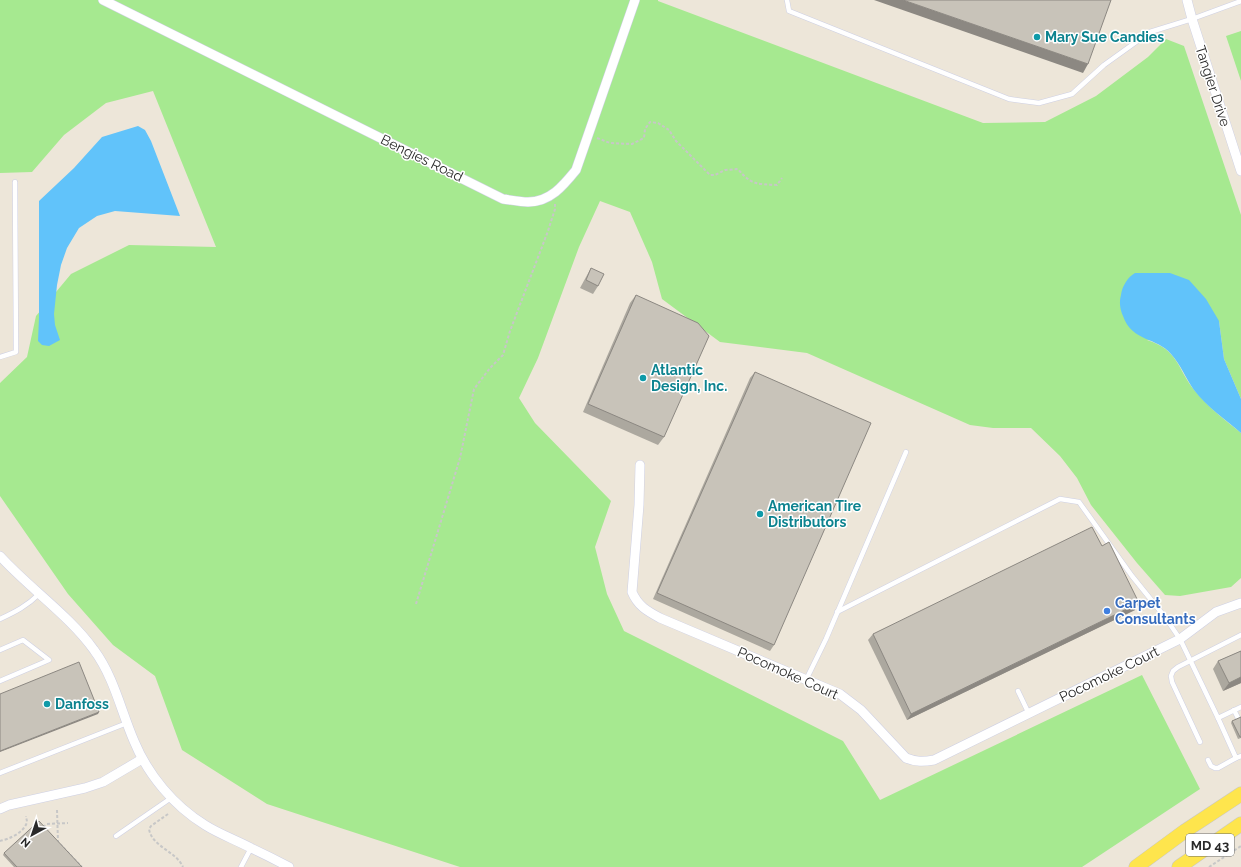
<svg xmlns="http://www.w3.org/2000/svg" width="1241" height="867" font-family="Raleway,sans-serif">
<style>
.green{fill:#a6e990}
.water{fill:#61c3fa}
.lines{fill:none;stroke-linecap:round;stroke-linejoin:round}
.lane-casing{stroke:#ced0e4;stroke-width:5.5}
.street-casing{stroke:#ced0e4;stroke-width:10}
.primary-casing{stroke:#c7c7c7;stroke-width:15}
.path{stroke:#c7c7c7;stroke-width:2;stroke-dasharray:3 2;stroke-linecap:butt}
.lane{stroke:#fff;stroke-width:4.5}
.street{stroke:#fff;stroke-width:9}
.primary{stroke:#fee54d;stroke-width:14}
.wall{fill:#aca89f}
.shaded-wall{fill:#8c8882}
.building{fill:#c8c3b9;stroke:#8c8882}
.culture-dot{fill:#0f9aa8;stroke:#fff;stroke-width:1.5}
.shop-dot{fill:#3f7fe0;stroke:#fff;stroke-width:1.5}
.labels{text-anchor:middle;stroke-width:3;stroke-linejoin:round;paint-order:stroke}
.shield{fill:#fff;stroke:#696969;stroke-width:1}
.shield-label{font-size:13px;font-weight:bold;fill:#292929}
.culture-label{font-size:14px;font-weight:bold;fill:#0d838f;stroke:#fff;text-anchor:start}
.street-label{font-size:14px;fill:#292929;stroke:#fff}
.shop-label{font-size:14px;font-weight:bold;fill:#366cbe;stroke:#fff;text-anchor:start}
</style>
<rect width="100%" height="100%" fill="#ede6d9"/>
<g class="green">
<path d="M0 0H658V1L983 123 1045 122 1096 96 1148 57 1166 39 1184 46 1241 215V399L1224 359 1219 321 1147 340C1179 350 1177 369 1195 391 1208 407 1225 420 1241 433V578L1231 587 1180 596 1165 595 1137 563 1091 505 1077 478 1060 456 1031 428H993L970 425 807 353 720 342 662 299 652 262 630 212 600 201 579 247 538 358 519 398 535 423 611 501 595 547 607 594 624 631 843 741 880 800 1142 675 1200 789 1082 867H460L267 804 182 750 155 676 113 645 68 594 0 496V383L27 357 36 316 71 274 129 245 216 247 153 91 106 103 64 135 32 172 0 173Z"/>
<path d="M1241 31V81L1226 36Z"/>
</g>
<g class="water">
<path d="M138 126 145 130 151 141 180 216 115 211 97 216 79 228 67 248 61 265 57 285 54 314 55 325 60 340 49 346 42 345 38 341 39 318V201L74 168 102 137Z"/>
<path d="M1135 273H1170L1189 280 1206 299 1219 321 1224 359 1241 399V433C1225 419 1207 407 1194 390 1186 379 1181 365 1171 354 1157 337 1132 342 1123 316 1120 309 1119 302 1121 295 1122 286 1128 277 1135 273Z"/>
</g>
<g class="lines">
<g class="lane-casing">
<g id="lane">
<path d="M787 0 789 11 1009 99 1039 103 1072 94 1104 65 1150 32 1192 19 1241 1"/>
<path d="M0 357 16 352 15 182"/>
<path d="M837 612 1060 499 1079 502 1132 576 1165 617 1180 639 1218 718 1241 707"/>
<path d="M0 619C15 612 27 606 39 594"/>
<path d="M0 650 23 640 49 660 0 681"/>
<path d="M806 680 826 639 906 452"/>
<path d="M1018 691 1029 714"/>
<path d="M1234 710 1239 720"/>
<path d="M1218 718 1236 758 1241 756"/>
<path d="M1200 742 1172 682 1171 676 1173 671 1178 667 1241 635"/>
<path d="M1208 760 1211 766 1215 768H1218L1236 758"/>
<path d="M0 773 127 723"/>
<path d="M116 836 171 798"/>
<path d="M241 867 251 848"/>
</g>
</g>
<g class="street-casing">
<g id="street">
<path d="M103 0 503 199C511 200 520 202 528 202 550 202 563 186 576 170L635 0"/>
<path d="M1187 0 1192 19 1241 171"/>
<path d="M640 465 639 505 632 592C638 606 647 611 660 618L840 694 861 710 906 758C916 762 923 762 934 760L1180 639 1216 612 1241 603"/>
<path d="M0 556C29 588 70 616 94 650 114 677 121 711 134 741 148 775 174 806 205 825 219 834 236 840 251 848 264 854 276 860 289 867"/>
<path d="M0 809 9 805 85 788 103 782 142 759"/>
</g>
</g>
<g class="primary-casing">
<g id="primary">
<path d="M1136 867 1185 831 1241 794"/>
<path d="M1179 867 1241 824"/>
</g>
</g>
<g class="path">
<path d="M597 138 610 143 632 144 644 138 645 129 650 122 658 123 669 130 676 141 710 175H715L725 170 738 169C751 185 757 184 777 185L782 178"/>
<path d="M416 604 460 458 474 389 490 368 503 355 510 331 548 231 555 209V204"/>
<path d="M57 810 58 842 82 867"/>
<path d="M168 814 151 826 149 829C152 847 176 851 183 867"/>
<path d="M43 827 47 824 68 823"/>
<path d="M0 841C9 839 24 833 27 822 27 820 26 818 26 816"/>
<path d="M1209 867 1241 846"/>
</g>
<use href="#lane" class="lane"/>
<use href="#street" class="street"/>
<use href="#primary" class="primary"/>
</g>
<g class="wall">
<path d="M591 268 598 286 593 294 580 288 586 277Z"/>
<path d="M636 295 664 437 658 445 583 412 630 303Z"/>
<path d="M755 372 774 645 770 651 653 599 750 378Z"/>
<path d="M1102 546 1135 610 907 720 868 640 873 634Z"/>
<path d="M1241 651V683L1223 691 1213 669 1218 661Z"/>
<path d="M1241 717V738L1238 739 1231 723 1232 721Z"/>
<path d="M4 853 82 867H14L3 855Z"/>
</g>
<g class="shaded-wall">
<path d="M874 0H903L1088 64 1083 73Z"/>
<path d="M1139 603 1135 610 907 720 911 714Z"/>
<path d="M1241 677V683L1223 691 1229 683Z"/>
<path d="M99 712 98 714 0 752V751Z"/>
</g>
<g class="building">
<path d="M903 0H1111L1088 64Z"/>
<path d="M591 268 604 274 598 286 586 280Z"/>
<path d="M636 295 698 323 709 336 664 437 588 404Z"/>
<path d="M755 372 871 423 774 645 657 593Z"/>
<path d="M1092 527 1102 546 1109 542 1139 603 911 714 873 634Z"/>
<path d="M1241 651V677L1229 683 1218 661Z"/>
<path d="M79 662 99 712 0 751V694Z"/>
<path d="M1241 717V737H1240L1232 721Z"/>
<path d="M39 821 82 867H17L4 853Z"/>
</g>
<g class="culture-dot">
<circle cx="1037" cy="37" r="4"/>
<circle cx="643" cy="378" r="4"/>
<circle cx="760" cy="514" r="4"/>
<circle cx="47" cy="704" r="4"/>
</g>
<circle class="shop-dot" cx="1107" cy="611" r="4"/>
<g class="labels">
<rect class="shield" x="1186" y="834" width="48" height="22" rx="3"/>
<g class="shield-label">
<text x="1210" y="850">MD 43</text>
</g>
<g class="culture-label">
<text x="1045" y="42">Mary Sue Candies</text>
<text x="651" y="375">Atlantic<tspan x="651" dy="16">Design, Inc.</tspan></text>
<text x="768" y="511">American Tire<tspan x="768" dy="16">Distributors</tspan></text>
<text x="55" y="709">Danfoss</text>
</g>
<g class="street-label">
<text transform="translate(1213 86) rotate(72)" y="5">Tangier Drive</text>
<text transform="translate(422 158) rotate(26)" y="5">Bengies Road</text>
<text transform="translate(788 673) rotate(24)" y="5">Pocomoke Court</text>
<text transform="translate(1109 674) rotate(-26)" y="5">Pocomoke Court</text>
</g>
<g class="shop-label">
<text x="1115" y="608">Carpet<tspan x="1115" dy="16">Consultants</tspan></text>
</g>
</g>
<g transform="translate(32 835) rotate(220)" stroke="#ffffff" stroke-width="3" paint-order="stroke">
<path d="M0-3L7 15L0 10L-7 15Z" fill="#292929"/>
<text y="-6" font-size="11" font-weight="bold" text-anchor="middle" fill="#292929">N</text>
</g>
</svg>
